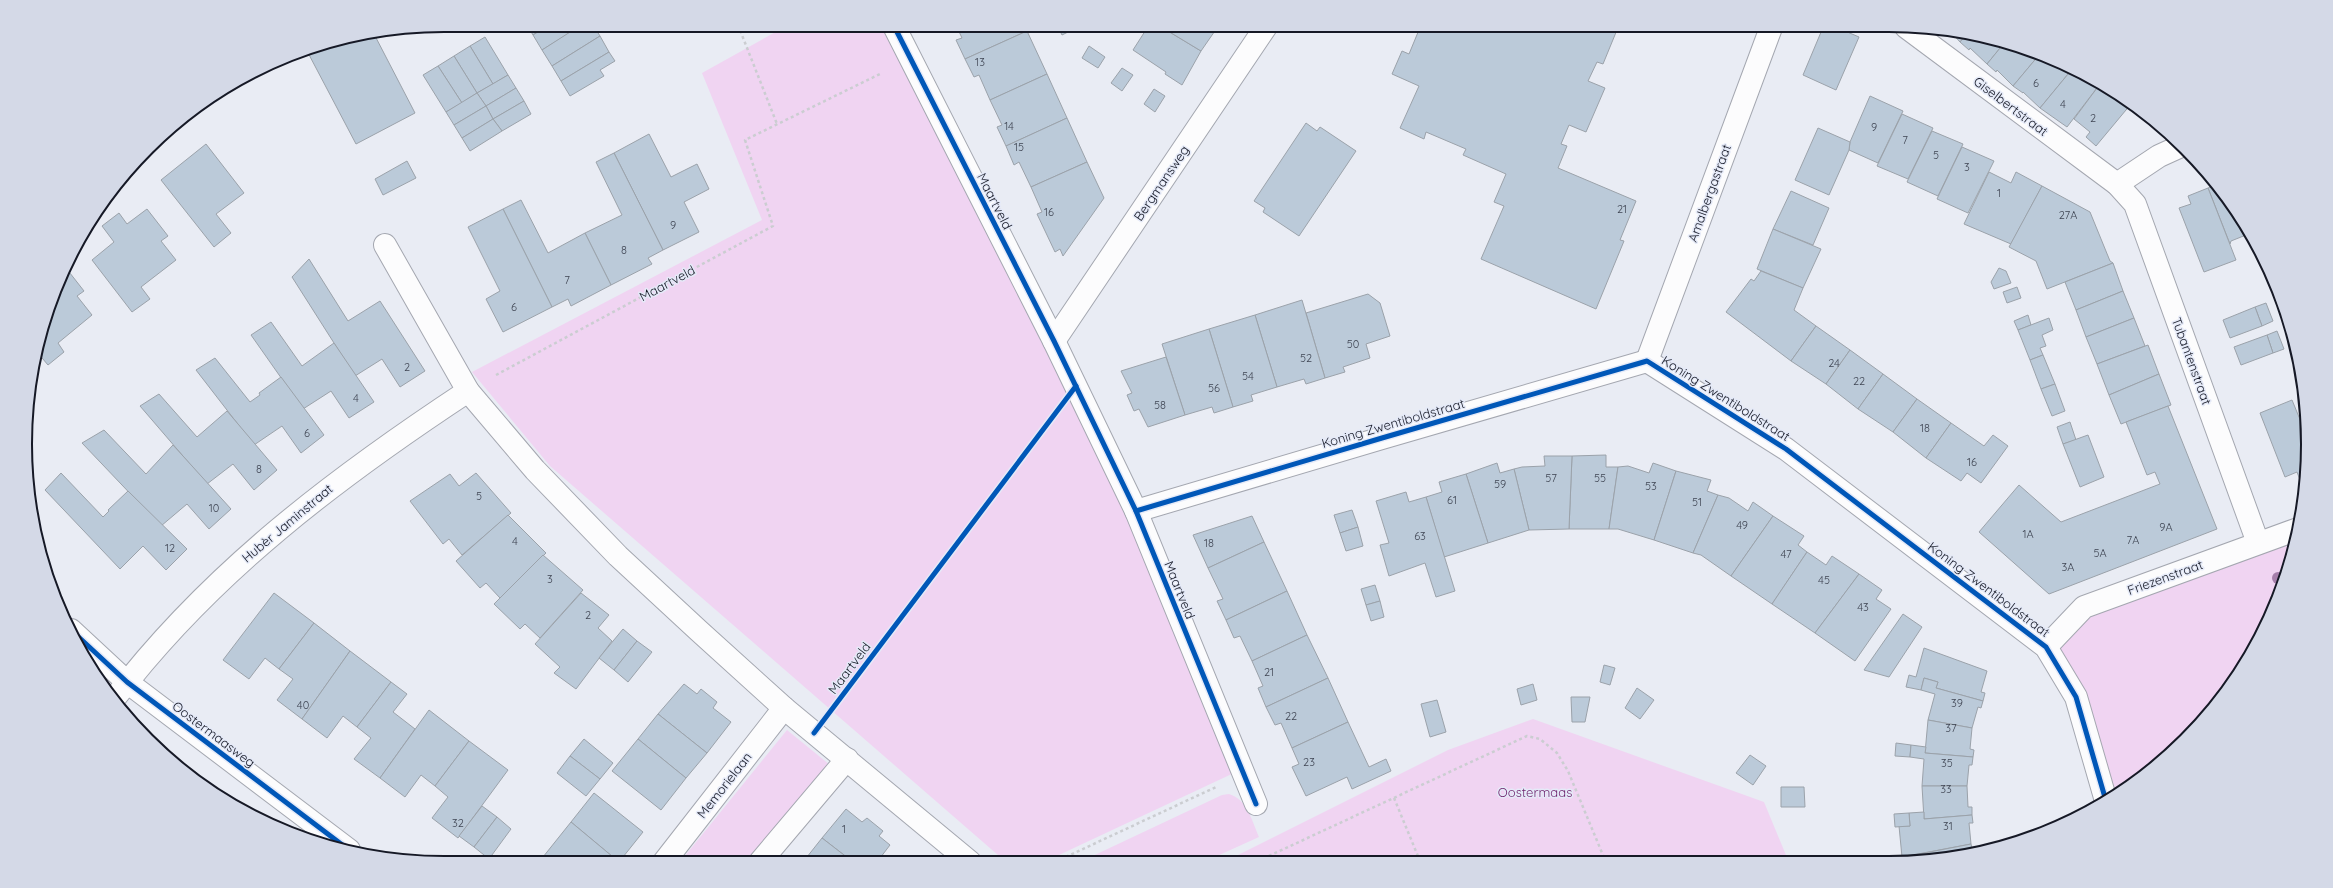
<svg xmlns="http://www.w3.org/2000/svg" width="2333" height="888" font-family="Quicksand,sans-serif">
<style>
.green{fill:#f0d4f2}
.building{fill:#bbcad9;stroke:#9ba2aa}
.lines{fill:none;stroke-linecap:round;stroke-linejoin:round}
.minor-casing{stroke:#a4a7b0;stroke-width:24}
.tertiary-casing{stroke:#a4a7b0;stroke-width:24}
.path{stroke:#cbcdd1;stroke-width:2.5;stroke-dasharray:3 3;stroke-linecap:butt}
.minor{stroke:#fcfcfd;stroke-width:22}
.tertiary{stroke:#fcfcfd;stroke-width:22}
.cycleway-casing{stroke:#e5eaf8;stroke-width:8}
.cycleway{stroke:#0057b8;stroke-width:5}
.tree{fill:#a67fab}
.labels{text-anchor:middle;stroke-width:3;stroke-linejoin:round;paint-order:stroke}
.number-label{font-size:11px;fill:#3f4553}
.street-label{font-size:13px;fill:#161926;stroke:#e5eaf8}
.park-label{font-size:13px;fill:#70256f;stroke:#e5eaf8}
.rim{fill:none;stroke:#161926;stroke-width:2}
</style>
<rect width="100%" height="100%" fill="#e9ecf4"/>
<g class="green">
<path d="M788 25H891L1117 496 1236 772 1044 862H1006L550 466 472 372 762 220 702 73Z"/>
<path d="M2297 534 2294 553 2276 605 2238 677 2165 759 2115 795 2051 648 2086 611Z"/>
<path d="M1533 719 1764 802 1788 860 1226 861 1448 750Z"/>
<path d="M787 730 830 765 751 862H680Z"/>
<path d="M1229 794C1247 799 1252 821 1259 837L1206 861H1082L1222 795Z"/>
</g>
<g class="building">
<path d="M527 25H549L533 35Z"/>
<path d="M549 25H574L576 29 542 50 533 35Z"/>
<path d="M581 25H593L600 36 552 66 542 50Z"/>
<path d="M956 25H1024L1027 31 965 59 956 40 962 38Z"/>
<path d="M1057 25H1072L1074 29 1062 35Z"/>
<path d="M1149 25H1158L1201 51 1182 85 1165 74 1166 72 1133 50Z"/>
<path d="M1158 25H1219L1201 51Z"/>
<path d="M1421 25H1619L1603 64 1597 62 1588 81 1605 88 1586 132 1569 125 1561 144 1567 146 1558 168 1636 201 1620 240 1624 241 1596 309 1481 259 1504 206 1494 202 1506 174 1463 155 1466 149 1426 132 1424 139 1400 128 1419 86 1392 74 1402 51 1409 54Z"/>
<path d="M1824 25H1831L1859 37 1836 90 1803 75Z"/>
<path d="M1027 31 1047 74 990 100 979 75 974 77 965 59Z"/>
<path d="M373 32 415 113 356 144 306 49Z"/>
<path d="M1952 33 1966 35 1960 42Z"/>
<path d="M1966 35 1998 39 2005 42 1987 64 1970 48 1969 50 1960 42Z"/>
<path d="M600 36 609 52 561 81 552 66Z"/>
<path d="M485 37 508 75 493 84 470 46Z"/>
<path d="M2005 42 2039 55 2013 86 1997 70 1996 72 1987 64Z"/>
<path d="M470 46 493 84 477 93 454 56Z"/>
<path d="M1089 46 1105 57 1098 68 1082 58Z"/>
<path d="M609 52 615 61 600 70 604 76 570 96 561 81Z"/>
<path d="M2039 55 2073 68 2040 108 2023 92V93L2013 86Z"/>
<path d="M454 56 477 93 462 103 438 66Z"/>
<path d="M438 66 462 103 446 112 423 75Z"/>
<path d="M1122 68 1133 75 1122 91 1111 83Z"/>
<path d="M2073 68 2100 84 2067 127 2040 108Z"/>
<path d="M1047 74 1067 118 1006 146 997 127 1002 125 990 100Z"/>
<path d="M508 75 516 88 486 106 477 93Z"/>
<path d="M2100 84 2131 104 2096 146 2086 137 2090 132 2074 119Z"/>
<path d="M516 88 524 101 493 119 486 106Z"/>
<path d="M1154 89 1165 96 1155 112 1144 104Z"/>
<path d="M477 93 486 106 454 125 446 112Z"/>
<path d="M1870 96 1903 111 1878 163 1849 150 1850 142Z"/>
<path d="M524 101 531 114 502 131 493 119Z"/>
<path d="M486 106 493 119 462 138 454 125Z"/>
<path d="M1902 114 1933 128 1908 179 1877 166Z"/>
<path d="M1067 118 1087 162 1031 187 1019 162 1014 165 1006 146Z"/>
<path d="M493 119 502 131 470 151 462 138Z"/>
<path d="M1306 123 1317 131 1320 127 1356 151 1299 236 1263 212 1265 208 1254 201Z"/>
<path d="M1818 128 1850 142 1849 150 1829 195 1795 180Z"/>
<path d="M1932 131 1963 144 1938 196 1907 182Z"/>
<path d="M649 134 671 177 697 164 709 189 684 202 699 232 663 250 614 153Z"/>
<path d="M206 144 244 193 216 214 231 233 214 247 161 180Z"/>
<path d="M1962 147 1994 161 1968 213 1937 199Z"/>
<path d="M614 153 663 250 648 258 652 264 611 285 585 233 622 215 596 162Z"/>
<path d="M407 161 416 178 383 195 375 179Z"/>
<path d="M1087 162 1104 198 1063 256 1060 249 1055 252 1037 214 1042 212 1031 187Z"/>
<path d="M1989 172 2011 183 2016 172 2042 186 2011 244 1964 224Z"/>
<path d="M2216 185 2251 233 2231 241 2230 244 2208 188Z"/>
<path d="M2042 186 2090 212 2110 261 2113 263 2047 289 2036 261 2009 247Z"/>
<path d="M2208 188 2236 260 2204 272 2179 208 2191 204 2188 196Z"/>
<path d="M1791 191 1829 208 1813 245 1773 229Z"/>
<path d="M521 200 548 253 585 233 611 285 571 306 568 299 552 307 503 209Z"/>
<path d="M147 209 168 236 161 241 176 260 141 287 150 299 132 312 92 260 114 242 102 226 119 213 127 224Z"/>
<path d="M503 209 552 307 503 332 486 299 500 291 468 227Z"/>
<path d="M1773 229 1821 249 1803 288 1757 269Z"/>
<path d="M309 259 348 321 380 301 425 371 400 387 382 359 355 376 292 277Z"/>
<path d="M2113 263 2123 291 2076 310 2065 282Z"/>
<path d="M66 268 84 291 77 296 92 315 58 343 64 352 48 365 37 352 47 309Z"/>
<path d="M1999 268 2006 271 2011 283 1994 289 1991 282Z"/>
<path d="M1761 271 1803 288 1794 310 1816 326 1791 361 1726 312 1751 279 1754 281Z"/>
<path d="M2017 287 2021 298 2007 303 2003 292Z"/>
<path d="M2123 291 2134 318 2086 337 2076 310Z"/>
<path d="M1368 294 1380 303 1390 336 1366 344 1370 358 1343 367 1345 372 1325 378 1306 313Z"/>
<path d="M1302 300 1325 378 1306 384 1304 379 1277 387 1255 315Z"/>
<path d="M2266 303 2273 321 2262 326 2255 307Z"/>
<path d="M2255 307 2262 326 2230 338 2223 320Z"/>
<path d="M1255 315 1277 387 1251 395 1253 401 1233 407 1209 329Z"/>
<path d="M2028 315 2031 325 2018 330 2014 321Z"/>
<path d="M2049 318 2053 330 2042 335 2046 346 2040 348 2043 355 2030 360 2018 330Z"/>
<path d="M2134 318 2145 346 2097 364 2086 337Z"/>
<path d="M271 322 302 366 334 343 374 402 349 418 331 391 303 409 251 335Z"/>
<path d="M1816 326 1850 350 1826 384 1791 361Z"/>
<path d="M1209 329 1233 407 1214 413 1212 407 1185 415 1162 344Z"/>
<path d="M2277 331 2284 349 2273 353 2267 335Z"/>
<path d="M2267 335 2273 353 2241 365 2234 347Z"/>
<path d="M2148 345 2159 374 2109 395 2097 364Z"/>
<path d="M1850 350 1883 374 1858 409 1826 384Z"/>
<path d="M2043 355 2055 384 2041 389 2030 360Z"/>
<path d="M1166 357 1185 415 1148 427 1139 409 1134 411 1127 395 1132 393 1121 371Z"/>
<path d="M215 358 250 402 260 395 259 393 281 377 324 435 301 453 282 426 254 445 196 370Z"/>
<path d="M1883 374 1917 399 1893 432 1858 409Z"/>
<path d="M2159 374 2171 405 2121 424 2109 395Z"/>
<path d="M2055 384 2065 411 2052 416 2041 389Z"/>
<path d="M159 394 197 437 227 411 277 470 254 490 233 464 207 484 140 406Z"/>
<path d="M1917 399 1951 423 1926 458 1893 432Z"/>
<path d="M2292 400 2306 434 2307 472 2306 477 2300 480 2297 472 2285 477 2260 413Z"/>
<path d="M2168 406 2217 529 2049 594 1979 532 2019 485 2061 522 2160 484 2155 472 2147 475 2126 422Z"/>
<path d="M2299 416 2300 418 2305 416 2306 434Z"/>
<path d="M2070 422 2076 440 2063 444 2057 427Z"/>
<path d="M1951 423 1984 446 1993 435 2008 446 1981 483 1967 473 1961 481 1926 458Z"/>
<path d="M104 430 146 474 173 445 231 509 209 529 187 504 161 526 82 443Z"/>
<path d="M2088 435 2104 477 2080 487 2063 444Z"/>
<path d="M1606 455V467H1618L1609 529H1569L1572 456Z"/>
<path d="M1544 456H1572L1569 529 1529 530 1514 469 1522 467 1545 466Z"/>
<path d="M1497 463 1500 473 1514 469 1529 530 1488 543 1466 474Z"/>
<path d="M1653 463 1676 471 1654 540 1618 529H1609L1618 467 1628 466 1649 473Z"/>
<path d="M1676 471 1711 480 1707 491 1718 495 1693 553 1654 540Z"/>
<path d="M61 473 103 517 109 511 108 510 128 491 187 549 166 570 143 546 120 569 45 490Z"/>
<path d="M476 473 511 513 462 555 449 539 443 544 410 501 450 474 459 486Z"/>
<path d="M1466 474 1488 543 1444 557 1426 497 1442 492 1439 482Z"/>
<path d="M1406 492 1409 502 1426 497 1455 591 1436 597 1425 563 1389 576 1380 545 1389 543 1376 501Z"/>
<path d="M1718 495 1729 498 1748 511 1753 502 1773 516 1731 576 1701 555 1693 553Z"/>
<path d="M1352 510 1358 527 1340 533 1334 515Z"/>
<path d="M508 515 546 553 500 598 486 583 480 588 456 561Z"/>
<path d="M1252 516 1264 542 1208 568 1193 535Z"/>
<path d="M1773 516 1804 536 1798 545 1807 552 1772 604 1731 576Z"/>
<path d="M1358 527 1363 546 1346 551 1340 533Z"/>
<path d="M1264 542 1287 591 1226 620 1217 601 1223 599 1208 568Z"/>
<path d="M1807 552 1826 565 1832 556 1859 574 1815 633 1772 604Z"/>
<path d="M543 555 583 590 540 638 525 624 520 629 494 604Z"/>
<path d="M1859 574 1882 590 1876 599 1891 609 1855 661 1815 633Z"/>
<path d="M1375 585 1380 601 1366 605 1361 589Z"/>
<path d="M1287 591 1307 635 1252 661 1240 636 1234 638 1226 620Z"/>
<path d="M274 593 314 623 279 669 265 658 249 679 223 660Z"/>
<path d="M581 593 609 615 598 628 612 641 576 689 554 673 560 667 535 644Z"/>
<path d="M1380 601 1384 617 1371 621 1366 605Z"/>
<path d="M1903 614 1922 627 1889 677 1864 670Z"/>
<path d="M314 623 350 651 302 719 277 700 293 679 279 669Z"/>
<path d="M623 629 637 641 614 670 599 658Z"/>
<path d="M1307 635 1328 678 1266 707 1258 688 1263 686 1252 661Z"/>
<path d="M637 641 652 652 628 682 614 670Z"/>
<path d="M1924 648 1987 671 1981 692 1985 693 1983 701 1936 688 1938 682 1924 678 1921 690 1906 687 1909 675 1916 677Z"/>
<path d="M350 651 391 682 357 727 343 716 327 738 302 719Z"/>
<path d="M1604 665 1615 668 1610 685 1600 682Z"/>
<path d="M1328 678 1348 722 1292 748 1281 723 1275 725 1266 707Z"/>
<path d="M1924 678 1938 682 1936 688 1983 701 1981 708 1978 707 1972 728 1928 720 1935 694 1921 690Z"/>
<path d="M391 682 407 694 393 712 415 729 380 778 354 759 371 738 357 727Z"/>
<path d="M684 684 697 694 701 689 717 702 713 708 731 722 707 753 658 714Z"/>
<path d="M1533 684 1537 700 1521 705 1517 689Z"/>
<path d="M1637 688 1654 700 1640 719 1625 708Z"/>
<path d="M1571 697H1590L1585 722H1572Z"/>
<path d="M1437 700 1446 732 1430 737 1421 704Z"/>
<path d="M429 710 469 741 435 786 421 775 405 797 380 778Z"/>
<path d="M658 714 707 753 686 778 638 739Z"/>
<path d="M1928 720 1972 728 1970 749 1974 750 1973 757 1925 753Z"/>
<path d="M1348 722 1369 767 1386 759 1391 771 1352 789 1347 777 1306 796 1292 767 1299 764 1292 748Z"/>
<path d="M584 739 613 763 600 779 570 756Z"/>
<path d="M638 739 686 778 661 810 612 771Z"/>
<path d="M469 741 508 770 458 838 432 818 448 797 435 786Z"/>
<path d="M1896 743 1911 745 1910 757 1895 756Z"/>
<path d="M1911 745 1926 747 1925 753 1973 757 1972 765H1969L1967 786H1922L1924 759 1910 757Z"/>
<path d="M1750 755 1766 766 1753 785 1736 773Z"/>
<path d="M570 756 600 779 586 796 557 773Z"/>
<path d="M1922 786H1967L1968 807H1972V815L1924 819Z"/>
<path d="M1781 787H1804L1805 807H1781Z"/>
<path d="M594 793 643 832 619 862 571 822Z"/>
<path d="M482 806 497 817 474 847 459 836Z"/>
<path d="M846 809 862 822 867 818 883 831 879 836 890 845 877 862H853L822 838Z"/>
<path d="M1924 812V819L1972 815 1973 823H1969L1971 844 1902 857 1899 826H1910L1909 813Z"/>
<path d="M1909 813 1910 826 1895 827 1894 814Z"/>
<path d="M497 817 511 829 489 859 474 847Z"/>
<path d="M571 822 619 862 618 863H550L543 857Z"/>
<path d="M822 838 853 862H803Z"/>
<path d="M1971 844 1973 852 1944 859H1899V858Z"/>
<path d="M543 857 550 863H538Z"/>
</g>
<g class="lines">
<g class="minor-casing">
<g id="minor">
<path d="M894 26 1054 341 1136 511 1256 804"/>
<path d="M1906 27 2117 184 2135 204 2258 543"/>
<path d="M2117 184 2159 156 2181 146"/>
<path d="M385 245 468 391 535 470 618 556 699 631 784 708 970 862"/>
<path d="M1054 341 1267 25"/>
<path d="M1647 361 1772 25"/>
<path d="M1136 511 1382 438 1647 361 1786 449 2046 647 2076 697 2106 801"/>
<path d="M2046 647 2084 607 2298 529"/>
<path d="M114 699C211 572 336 478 468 391"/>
<path d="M664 862 784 708"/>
<path d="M760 862 847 759"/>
</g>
</g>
<g class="tertiary-casing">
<path id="tertiary" d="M71 630 127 682 349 850"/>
</g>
<g class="path">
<path d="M738 25 777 124"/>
<path d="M496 375 773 226 745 140 882 73"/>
<path d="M1394 798 1420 861"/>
<path d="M1258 861 1527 736 1540 739 1557 753 1568 771 1605 860"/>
<path d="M1055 862 1216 787"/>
</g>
<use href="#minor" class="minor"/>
<use href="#tertiary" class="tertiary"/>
<g class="cycleway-casing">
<g id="cycleway">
<path d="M894 26 1054 341 1136 511 1256 804"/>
<path d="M1136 511 1382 438 1647 361 1786 449 2046 647 2076 697 2106 801"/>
<path d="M71 630 127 682 349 850"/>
<path d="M814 733 1076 386"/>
</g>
</g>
<use href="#cycleway" class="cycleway"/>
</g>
<circle class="tree" cx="2278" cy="578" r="6"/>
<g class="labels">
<g class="number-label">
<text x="980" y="66">13</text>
<text x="2036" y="87">6</text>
<text x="2063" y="108">4</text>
<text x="2093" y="122">2</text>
<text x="1009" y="130">14</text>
<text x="1874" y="131">9</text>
<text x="1905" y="144">7</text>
<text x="1019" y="151">15</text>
<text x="1936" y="159">5</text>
<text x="1967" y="171">3</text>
<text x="1999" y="197">1</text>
<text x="1622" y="213">21</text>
<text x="1049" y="216">16</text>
<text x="2068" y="219">27A</text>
<text x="673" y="229">9</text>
<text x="624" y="254">8</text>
<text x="567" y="284">7</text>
<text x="514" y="311">6</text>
<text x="1353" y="348">50</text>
<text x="1306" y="362">52</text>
<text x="1834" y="367">24</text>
<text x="407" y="371">2</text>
<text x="1248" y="380">54</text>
<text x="1859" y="385">22</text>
<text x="1214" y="392">56</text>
<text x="356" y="402">4</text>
<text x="1160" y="409">58</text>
<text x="1925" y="432">18</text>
<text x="307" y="437">6</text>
<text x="1972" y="466">16</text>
<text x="259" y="473">8</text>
<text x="1551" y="482">57</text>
<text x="1600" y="482">55</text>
<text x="1500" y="488">59</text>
<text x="1651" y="490">53</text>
<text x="479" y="500">5</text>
<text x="1452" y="504">61</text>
<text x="1697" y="506">51</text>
<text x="214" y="512">10</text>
<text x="1742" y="529">49</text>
<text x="2166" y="531">9A</text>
<text x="2028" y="538">1A</text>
<text x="1420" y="540">63</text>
<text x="2133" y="544">7A</text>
<text x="515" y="545">4</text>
<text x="1209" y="547">18</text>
<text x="170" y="552">12</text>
<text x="2100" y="557">5A</text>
<text x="1786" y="558">47</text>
<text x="2068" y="571">3A</text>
<text x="550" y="583">3</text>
<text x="1824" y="584">45</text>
<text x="1863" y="611">43</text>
<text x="588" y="619">2</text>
<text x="1269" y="676">21</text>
<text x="1957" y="707">39</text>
<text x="303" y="709">40</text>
<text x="1291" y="720">22</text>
<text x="1951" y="732">37</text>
<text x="1309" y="766">23</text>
<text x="1947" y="767">35</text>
<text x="1946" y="793">33</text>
<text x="458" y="827">32</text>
<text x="1948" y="830">31</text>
<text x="844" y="833">1</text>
</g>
<g class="street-label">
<text transform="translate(2011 106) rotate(37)" y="5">Giselbertstraat</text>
<text transform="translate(1161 183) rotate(-56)" y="5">Bergmansweg</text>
<text transform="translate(1709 193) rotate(-70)" y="5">Amalbergastraat</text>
<text transform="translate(995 201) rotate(63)" y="5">Maartveld</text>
<text transform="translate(667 283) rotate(-28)" y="5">Maartveld</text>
<text transform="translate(2192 361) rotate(70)" y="5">Tubantenstraat</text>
<text transform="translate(1726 398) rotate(32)" y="5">Koning Zwentiboldstraat</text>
<text transform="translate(1393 423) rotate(-16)" y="5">Koning Zwentiboldstraat</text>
<text transform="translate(287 523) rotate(-40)" y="5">Hubèr Jaminstraat</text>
<text transform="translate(2165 577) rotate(-20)" y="5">Friezenstraat</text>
<text transform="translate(1989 589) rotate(37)" y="5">Koning Zwentiboldstraat</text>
<text transform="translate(1180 590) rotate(68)" y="5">Maartveld</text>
<text transform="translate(849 668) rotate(-53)" y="5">Maartveld</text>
<text transform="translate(214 734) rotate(37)" y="5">Oostermaasweg</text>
<text transform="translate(724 785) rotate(-52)" y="5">Memorielaan</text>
</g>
<g class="park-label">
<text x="1535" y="797">Oostermaas</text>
</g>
</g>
<path d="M0 0H2333V888H0ZM444 32H1889A412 412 0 0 1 2301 444V444A412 412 0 0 1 1889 856H444A412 412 0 0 1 32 444V444A412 412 0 0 1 444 32Z" fill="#d4d9e7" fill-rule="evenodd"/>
<path class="rim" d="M444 32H1889A412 412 0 0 1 2301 444V444A412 412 0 0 1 1889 856H444A412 412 0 0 1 32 444V444A412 412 0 0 1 444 32Z"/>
</svg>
